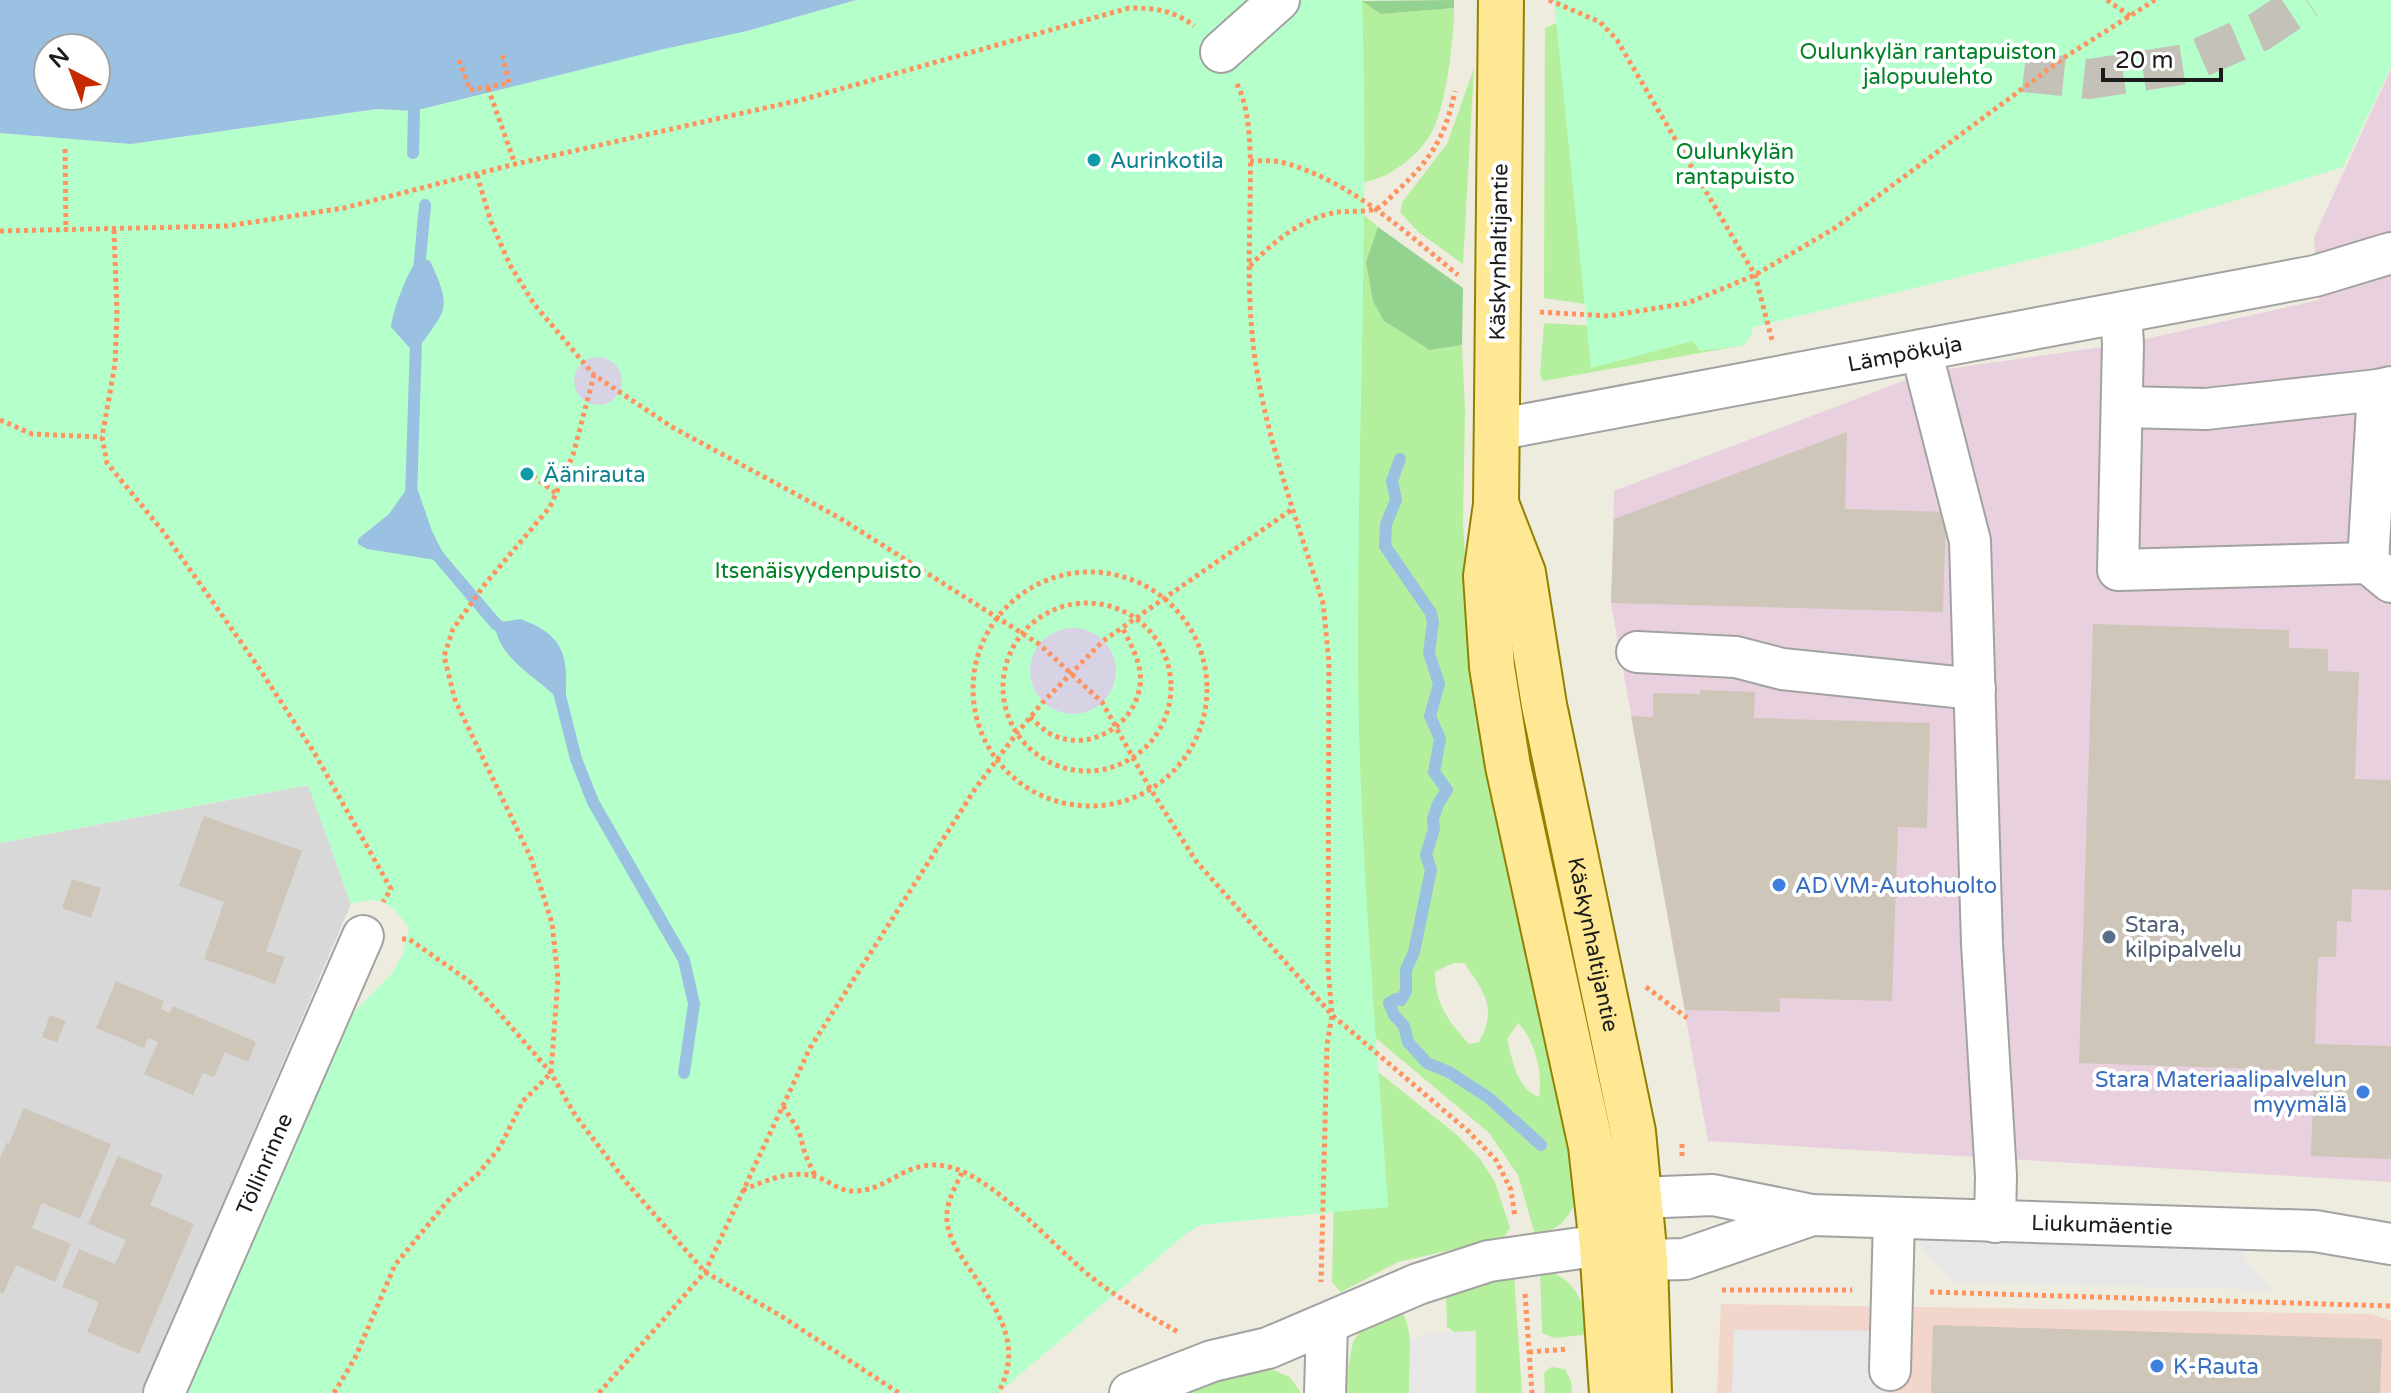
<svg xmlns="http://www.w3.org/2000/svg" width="2391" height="1393" font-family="'Varela Round',sans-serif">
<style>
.residential{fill:#d9d8d8}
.commercial{fill:#f2d5cb}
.industrial{fill:#e8d0de}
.grass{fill:#b4ef9e;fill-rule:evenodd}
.forest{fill:#94d28f}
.park{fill:#b5ffcb}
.parking{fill:#e7e7e7}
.plaza{fill:#d7d3e4}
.water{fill:#9ac1e1;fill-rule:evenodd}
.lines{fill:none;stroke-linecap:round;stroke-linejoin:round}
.stream{stroke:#9ac1e1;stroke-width:12}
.building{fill:#cec6b8}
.minor-tunnel{stroke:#c4c2b8;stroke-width:40;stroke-dasharray:40 20;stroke-linecap:butt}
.minor-casing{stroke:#a2a2a2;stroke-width:44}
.major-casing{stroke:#928100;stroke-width:48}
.path{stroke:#ff925f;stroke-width:5;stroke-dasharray:4 4;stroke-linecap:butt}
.minor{stroke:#fff;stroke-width:40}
.major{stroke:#ffe893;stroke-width:44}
.culture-dot{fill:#0f9aa8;stroke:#fff;stroke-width:3}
.shop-dot{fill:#3f7fe0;stroke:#fff;stroke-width:3}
.service-dot{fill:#5c6f8a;stroke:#fff;stroke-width:3}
.labels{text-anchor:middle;stroke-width:8;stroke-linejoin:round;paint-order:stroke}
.park-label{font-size:22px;fill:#008227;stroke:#fff}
.culture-label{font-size:22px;fill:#0d838f;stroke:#fff;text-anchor:start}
.street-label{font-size:22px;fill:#1b1b1b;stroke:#fff}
.shop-label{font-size:22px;fill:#366cbe;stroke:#fff;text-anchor:start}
.service-label{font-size:22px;fill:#4e5e75;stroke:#fff;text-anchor:start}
</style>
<rect width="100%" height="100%" fill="#eeecdf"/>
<path class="residential" d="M309 785 351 904 141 1393H0V843Z"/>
<path class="commercial" d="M1721 1304 2372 1314 2391 1321V1393H1717Z"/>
<path class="industrial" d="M2391 69V1182L1708 1141 1611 603 1614 491 1927 372 2123 344 2319 300 2314 237Z"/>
<g class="grass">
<path d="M1362 0 1381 14 1454 8C1454 39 1446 112 1429 137 1416 157 1387 180 1363 182L1247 56Z"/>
<path d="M1557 23 1581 28 1585 304 1544 298 1545 28Z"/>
<path d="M1474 68 1463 264 1417 231 1400 212 1403 201 1447 144Z"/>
<path d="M1363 214 1378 227 1366 262 1430 350 1462 345 1465 410 1463 524 1469 617 1578 1191C1572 1216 1561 1230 1535 1235L1518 1175 1489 1133 1366 1030 1278 245ZM1453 963H1464C1484 992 1498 1008 1479 1042L1469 1044C1448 1021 1435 1004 1435 972ZM1518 1023C1535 1040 1543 1073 1539 1097 1517 1090 1512 1059 1507 1039Z"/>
<path d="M1544 323 1751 335 1744 345 1543 381 1540 375Z"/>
<path d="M1352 1051 1457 1135 1480 1159 1495 1182 1510 1228 1503 1238 1398 1262 1341 1292 1332 1282 1337 1055Z"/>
<path d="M1540 1269C1577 1277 1582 1302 1592 1334L1554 1338 1542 1333Z"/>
<path d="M1514 1275 1522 1393H1476V1331L1454 1332 1447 1327 1446 1293Z"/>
<path d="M1402 1311C1415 1336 1409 1366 1409 1393H1343L1353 1342 1362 1328Z"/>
<path d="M1551 1367 1565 1369 1571 1381 1572 1393H1545L1544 1373Z"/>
<path d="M1269 1368 1290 1377 1301 1393H1170L1194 1384Z"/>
</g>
<g class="forest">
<path d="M1454 0V8L1381 14 1362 1Z"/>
<path d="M1378 227 1463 288 1462 345 1430 350 1384 321 1373 301 1366 262Z"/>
</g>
<g class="park">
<path d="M856 0H1362C1369 210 1358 421 1358 631 1357 824 1375 1016 1388 1207L1200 1225 1187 1233 998 1393H178L342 1025 392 973 402 956 409 929C393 904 381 894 351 904L308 785 0 843V133L131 144 377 109 414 111 664 49 747 31Z"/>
<path d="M1554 0H2391V67L2343 167 2088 246 1753 327 1751 335 1744 345 1700 351 1693 341 1591 368Z"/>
</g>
<g class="parking">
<path d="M1920 1220 2245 1230 2244 1258 2273 1290 1953 1282 1920 1246Z"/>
<path d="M1734 1330 1891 1331 1890 1393H1732Z"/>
<path d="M1476 1331V1393H1409L1410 1340 1428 1334Z"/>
</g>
<g class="plaza">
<circle cx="598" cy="381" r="24"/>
<circle cx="1073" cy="671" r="43"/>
</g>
<g class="water">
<path d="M0 0H856L747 31 664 49 414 111 377 109 131 144 0 133ZM48 48H96V96H48Z"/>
<path d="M420 258 430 261C455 314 444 309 415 354L391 327C392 313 409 265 420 258Z"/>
<path d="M410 484 416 485 432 531 444 555 442 561 367 549 358 544V539L389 514Z"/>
<path d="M520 619C569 636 568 661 565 707 544 679 497 662 495 623Z"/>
</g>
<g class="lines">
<g class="stream">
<path d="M413 153 414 111"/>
<path d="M419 271 425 205"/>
<path d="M1400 459 1392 481 1396 500 1386 524 1385 546 1431 613 1433 622 1429 653 1439 684 1430 716 1440 739 1434 772 1447 790 1438 804 1433 819 1434 829 1426 855 1431 870 1414 952 1406 970V991L1401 1000 1396 999 1389 1003 1394 1015 1404 1026 1408 1042 1427 1063 1449 1072 1489 1098 1541 1145"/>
<path d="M411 498 416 341"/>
<path d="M433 550 495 623 506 632"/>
<path d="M559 692 576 759 593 802 684 960 694 1004 684 1073"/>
</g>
</g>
<g class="building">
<path d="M1847 432 1845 509 1946 512 1943 612 1611 603 1614 519Z"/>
<path d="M2093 624 2289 630V648L2328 649V671L2359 672 2355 779 2391 780V890L2352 889 2351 922 2337 921 2336 957H2318L2315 1044 2391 1046V1159L2311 1156 2314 1071 2079 1063Z"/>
<path d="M1700 690 1755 692 1754 718 1930 723 1927 828 1898 827 1892 1001 1780 998V1012L1685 1010 1631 716 1653 717V693L1700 694Z"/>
<path d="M204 816 302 851 266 951 285 957 275 984 204 959 224 902 179 886Z"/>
<path d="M72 879 101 888 91 918 62 908Z"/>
<path d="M116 981 164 1001 161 1009 170 1013 173 1006 256 1042 248 1062 225 1052 214 1077 203 1073 193 1095 144 1074 158 1042 148 1038 144 1048 96 1028Z"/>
<path d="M50 1015 66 1021 57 1042 42 1037Z"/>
<path d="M24 1108 111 1144 80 1219 42 1203 32 1228 71 1244 55 1282 16 1265 3 1294 0 1292V1158L7 1142 9 1144Z"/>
<path d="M118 1156 163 1175 150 1205 194 1224 139 1354 87 1332 99 1302 62 1287 79 1249 115 1264 126 1240 88 1224Z"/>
<path d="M1933 1325 2382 1339 2380 1393H1931Z"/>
</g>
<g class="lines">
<path class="minor-tunnel" d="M2024 72 2090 79 2185 64 2259 32 2307 0"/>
<g class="minor-casing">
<g id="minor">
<path d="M1221 52 1279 0"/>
<path d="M2121 313 2123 344 2118 570 2368 563 2391 582"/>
<path d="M1921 350 1970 541 1982 944 1996 1176 1995 1222"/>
<path d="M2122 407 2206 409 2378 390 2391 387"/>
<path id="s1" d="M1496 430 2315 276 2391 253"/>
<path d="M2368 563 2378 390"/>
<path d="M1637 652 1736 657 1782 669 1975 689"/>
<path id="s2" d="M1619 1224 1639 1198 1713 1195 1812 1215 2315 1231 2391 1244"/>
<path d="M1890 1370 1894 1219"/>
<path id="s3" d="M164 1393 363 936"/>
<path d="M1130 1393 1212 1361 1268 1348 1418 1284 1489 1261 1602 1245 1645 1260 1685 1259 1812 1215"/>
<path d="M1325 1393 1327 1324"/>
</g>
</g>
<g class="major-casing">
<g id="major">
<path d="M1501 0 1496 504 1486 576 1492 667 1508 766 1591 1146 1602 1245 1612 1393"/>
<path id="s4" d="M1497 506 1523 573 1544 705 1633 1132 1645 1260 1649 1393"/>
</g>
</g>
<g class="path">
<path d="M1549 0 1600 22 1617 40 1755 275 1772 340"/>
<path d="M2107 0 2130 16"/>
<path d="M459 60 470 90 509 83 502 52"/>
<path d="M1237 84C1254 117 1250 174 1250 211 1249 258 1248 304 1254 351 1264 433 1298 523 1323 603L1329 662 1328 968 1332 1015 1468 1131 1496 1160 1511 1190 1515 1217"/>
<path d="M488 88 515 164"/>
<path d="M65 149 66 231"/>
<path d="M1250 161C1260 161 1271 160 1281 162 1350 180 1404 231 1458 275"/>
<path d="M477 175 491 222 510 265 534 304 594 375 672 427 838 517 1039 644 1102 702 1151 790 1196 861 1332 1015 1327 1045 1321 1282"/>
<path d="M114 230 117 314 115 364 102 437 107 463 162 530 255 662 315 754 391 889 383 902"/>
<path d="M0 231 227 226 344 208 515 164 801 100 1129 8C1154 8 1174 10 1194 26"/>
<path d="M1250 266C1274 241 1302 218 1338 212 1350 211 1363 212 1375 209 1383 207 1391 196 1398 190 1432 158 1445 137 1455 91"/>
<path d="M1540 312 1608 316 1688 303 1755 275 1835 228 2065 57 2155 0"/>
<path d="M0 420 32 434 102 437"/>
<path d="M533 476 557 494"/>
<circle cx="1090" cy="689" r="117"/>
<circle cx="1087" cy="687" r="84"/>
<path d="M1030 717C1037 723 1046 733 1055 736 1092 751 1134 725 1140 686 1143 665 1131 645 1122 627"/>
<path d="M402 939H409L469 981 501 1015 551 1073 575 1115 626 1182 705 1272 781 1316 899 1393"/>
<path d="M1646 987 1687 1018"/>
<path d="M783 1106 799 1131 805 1154 815 1176"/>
<path d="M1682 1144V1156"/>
<path d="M962 1173C956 1185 948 1199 947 1213 945 1229 955 1247 963 1259 991 1302 1027 1341 998 1393"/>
<path d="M743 1190C765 1181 789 1170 814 1176 827 1179 838 1191 853 1191 888 1192 904 1159 945 1166 992 1174 1053 1246 1090 1276 1117 1298 1148 1315 1178 1332"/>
<path d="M1722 1290H1852"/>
<path d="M1930 1292 2391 1306"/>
<path d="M1525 1294 1532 1393"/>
<path d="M1529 1352 1569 1349"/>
<path d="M334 1393 355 1358 395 1265 451 1197 478 1174 500 1147 523 1101 551 1073 558 978 552 923 531 858 455 700 444 656 453 629 485 584 550 507 573 455 594 375"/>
<path d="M599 1393 705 1272 810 1048 975 789 1017 733 1043 702 1103 641 1294 508"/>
</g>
<use href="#minor" class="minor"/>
<use href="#major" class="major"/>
</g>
<g class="culture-dot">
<circle cx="1094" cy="160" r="8"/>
<circle cx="527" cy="474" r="8"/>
</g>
<g class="shop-dot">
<circle cx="1779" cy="885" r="8"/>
<circle cx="2363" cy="1092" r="8"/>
<circle cx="2157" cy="1366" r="8"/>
</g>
<circle class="service-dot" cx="2109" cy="937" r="8"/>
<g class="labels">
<g class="park-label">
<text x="1928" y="59">Oulunkylän rantapuiston<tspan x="1928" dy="25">jalopuulehto</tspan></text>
<text x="1735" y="159">Oulunkylän<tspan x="1735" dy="25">rantapuisto</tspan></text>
<text x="818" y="578">Itsenäisyydenpuisto</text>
</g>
<g class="culture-label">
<text x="1110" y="168">Aurinkotila</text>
<text x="543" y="482">Äänirauta</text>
</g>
<g class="street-label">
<text transform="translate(1498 252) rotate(-89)" y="8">Käskynhaltijantie</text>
<text dy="8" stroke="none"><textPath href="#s1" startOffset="416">Lämpökuja</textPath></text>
<text dy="8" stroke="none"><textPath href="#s4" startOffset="450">Käskynhaltijantie</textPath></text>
<text dy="8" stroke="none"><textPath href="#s3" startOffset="250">Töllinrinne</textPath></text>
<text dy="8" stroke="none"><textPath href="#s2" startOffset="498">Liukumäentie</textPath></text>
</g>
<g class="shop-label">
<text x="1795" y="893">AD VM-Autohuolto</text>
<text x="2347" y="1087" text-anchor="end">Stara Materiaalipalvelun<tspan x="2347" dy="25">myymälä</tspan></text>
<text x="2173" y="1374">K-Rauta</text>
</g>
<g class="service-label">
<text x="2125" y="932">Stara,<tspan x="2125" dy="25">kilpipalvelu</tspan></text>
</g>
</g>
<g transform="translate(72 72) rotate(318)"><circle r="38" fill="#ffffff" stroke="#a4a4a4" stroke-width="2"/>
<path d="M0-6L14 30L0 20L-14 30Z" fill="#c62b00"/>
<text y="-12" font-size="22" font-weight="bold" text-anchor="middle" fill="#1b1b1b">N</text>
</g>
<path d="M2103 68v12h118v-12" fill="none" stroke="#1b1b1b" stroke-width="4"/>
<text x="2115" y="68" font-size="24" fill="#1b1b1b" stroke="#ffffff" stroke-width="6" paint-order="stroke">20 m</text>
</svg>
